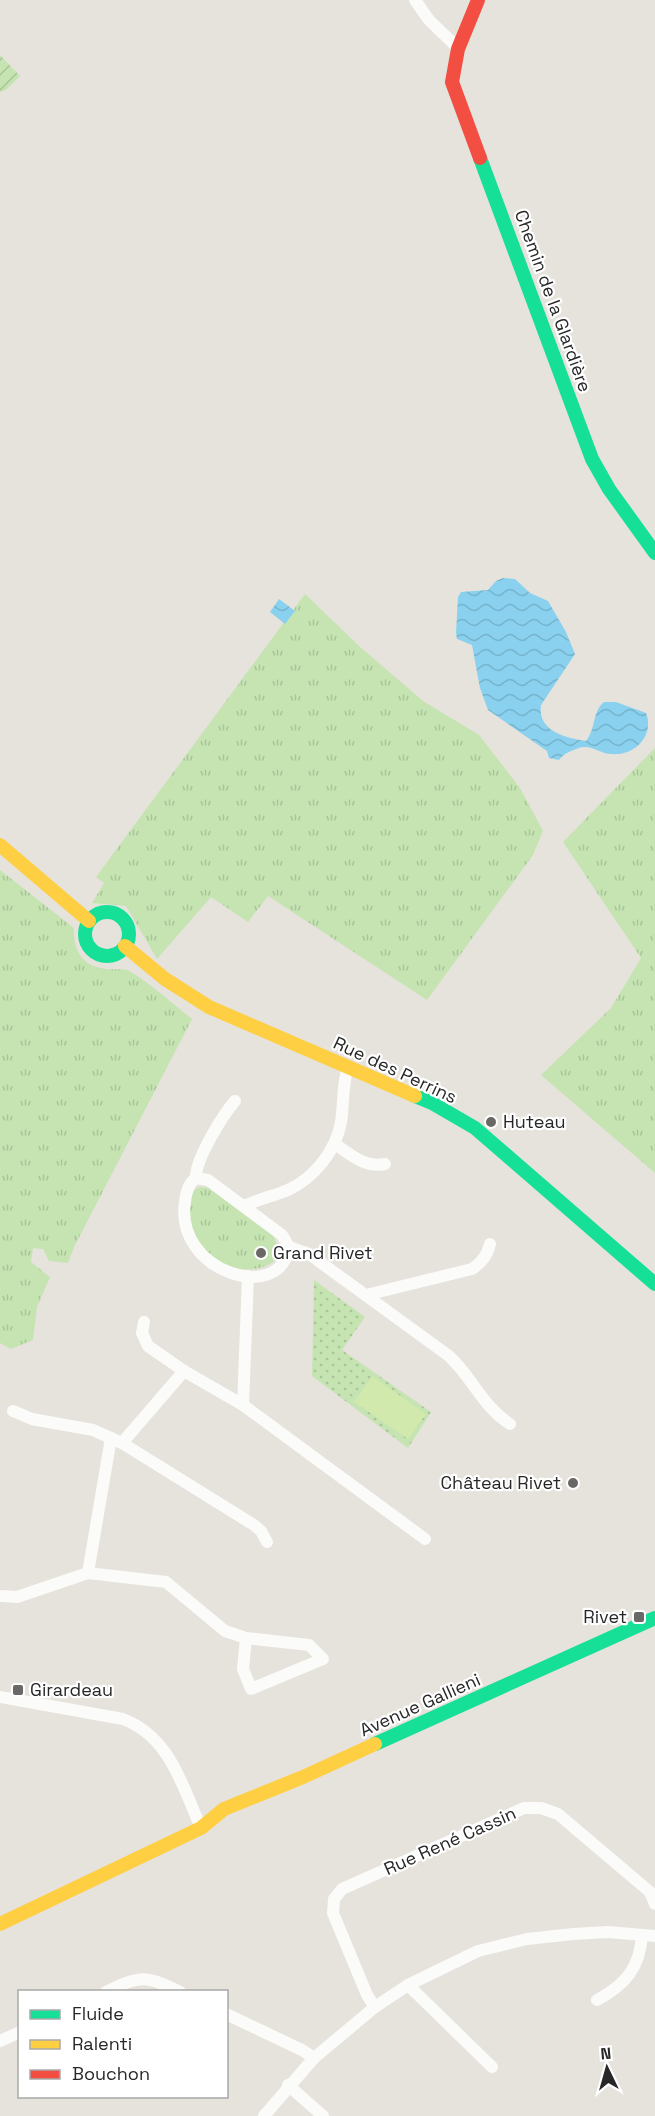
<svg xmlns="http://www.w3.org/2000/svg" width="655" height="2116" font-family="'Space Grotesk',sans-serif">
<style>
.grass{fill:url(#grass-tufts)}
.park{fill:url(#park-dots)}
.garden{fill:url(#garden-furrows)}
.pitch{fill:#d2e9ae}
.water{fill:url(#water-waves)}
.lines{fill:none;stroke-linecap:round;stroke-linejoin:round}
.street{stroke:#fbfbfa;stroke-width:12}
.fast{stroke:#16e098;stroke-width:14}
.slow{stroke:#ffcf43;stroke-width:14}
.jam{stroke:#f24e42;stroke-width:14}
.poi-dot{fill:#6a6866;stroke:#fff;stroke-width:2}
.labels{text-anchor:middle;stroke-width:4.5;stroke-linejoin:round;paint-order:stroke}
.street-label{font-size:18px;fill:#272727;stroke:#fff}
.poi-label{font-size:18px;fill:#272727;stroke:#fff;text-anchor:start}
</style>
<defs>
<pattern id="grass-tufts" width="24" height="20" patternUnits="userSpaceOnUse" patternTransform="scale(1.5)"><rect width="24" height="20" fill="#c5e4b2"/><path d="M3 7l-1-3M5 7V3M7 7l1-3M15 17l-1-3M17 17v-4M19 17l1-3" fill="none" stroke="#a9c499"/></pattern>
<pattern id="park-dots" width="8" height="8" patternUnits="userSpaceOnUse" patternTransform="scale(1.5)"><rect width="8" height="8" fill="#c5e4b2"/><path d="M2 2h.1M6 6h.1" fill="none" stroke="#a9c499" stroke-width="1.8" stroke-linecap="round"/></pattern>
<pattern id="garden-furrows" width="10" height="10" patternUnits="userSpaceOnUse" patternTransform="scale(1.5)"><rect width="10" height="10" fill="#c5e4b2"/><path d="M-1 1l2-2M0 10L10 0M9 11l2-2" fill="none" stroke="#a9c499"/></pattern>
<pattern id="water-waves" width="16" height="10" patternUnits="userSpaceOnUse" patternTransform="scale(1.5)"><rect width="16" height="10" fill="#89d1ee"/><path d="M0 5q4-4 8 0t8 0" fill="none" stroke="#76b3cc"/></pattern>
</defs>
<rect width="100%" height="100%" fill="#e6e2dc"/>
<g class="grass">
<path d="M305 594 359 646 423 701 479 735 520 788 543 831 533 855 427 1000 268 896 248 922 211 897 157 959 126 906 92 903 104 883 96 877Z"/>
<path d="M655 748V1173L541 1075 611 1008 641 958 563 842Z"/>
<path d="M0 870 74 928C73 951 82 966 106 969 114 970 123 968 129 971 149 982 174 1005 192 1019L74 1247 68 1263 49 1261 43 1249 33 1248 31 1262 50 1277 37 1307 33 1340 11 1349 0 1343Z"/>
<path d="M199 1187 210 1188 273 1235 278 1247 273 1262C239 1284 193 1254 189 1216 189 1208 191 1199 192 1192Z"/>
</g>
<path class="park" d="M314 1280 365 1317 342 1350 431 1412 408 1448 312 1376Z"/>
<path class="garden" d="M0 55 20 76 6 90 0 92Z"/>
<path class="pitch" d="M372 1376 426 1414 408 1439 354 1402Z"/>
<g class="water">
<path d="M503 578 515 579 530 593 548 601 566 632 575 654 541 705C537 731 566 738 586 741 596 729 592 712 604 702H616L646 713C655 736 634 756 611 754 602 754 593 746 583 747 574 749 564 753 559 760L549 758 547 751 488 710 480 688 472 645 457 639 456 633 458 597 461 592 488 590 496 581Z"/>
<path d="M279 599 295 611 285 624 270 612Z"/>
</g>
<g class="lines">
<g class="street">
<path d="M415 0 429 20 457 47"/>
<path d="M335 1144C351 1155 365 1168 385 1164"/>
<path d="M196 1178 208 1180 282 1235 289 1247C281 1305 174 1272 185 1202 186 1193 188 1183 196 1178Z"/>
<path d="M196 1178C195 1160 222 1116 235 1101"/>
<path d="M244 1206C258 1199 274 1196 288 1190 314 1178 336 1151 341 1122 344 1103 342 1085 348 1067"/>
<path d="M289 1247 309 1254 449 1356C472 1377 483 1407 510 1424"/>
<path d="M366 1295 472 1269C482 1262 487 1256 490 1244"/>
<path d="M144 1322 142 1333 148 1346 184 1371 243 1405 425 1539"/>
<path d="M243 1405 248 1276"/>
<path d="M13 1411 32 1419 93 1430 122 1443 254 1525 261 1531 267 1542"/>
<path d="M122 1443 184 1371"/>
<path d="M88 1573 111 1438"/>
<path d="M2 1596 17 1597 88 1573 166 1582 225 1631 246 1638 309 1645 323 1659 251 1689 243 1669 246 1638"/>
<path d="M0 1697 123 1719C170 1737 182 1785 201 1828"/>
<path d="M408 1985 492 2067"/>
<path d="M106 1992C141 1975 145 1975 180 1992"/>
<path d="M597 2000C625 1985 640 1968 642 1935"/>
<path d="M375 2007 367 1995 333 1913 334 1899 342 1889 524 1808H541L558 1814 650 1892 655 1904"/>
<path d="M226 2014 302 2050 314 2058"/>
<path d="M0 2041 20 2032"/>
<path d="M288 2085 323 2116"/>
<path d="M264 2116 314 2058 375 2007 408 1985 478 1951 527 1939 573 1934 608 1932 655 1936"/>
</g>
<g class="fast">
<path d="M480 158 592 459 609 489 655 553"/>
<circle cx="107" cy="934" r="22"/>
<path d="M415 1096 432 1103 475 1128 655 1284"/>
<path d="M375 1744 655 1618"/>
</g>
<g class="slow">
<path d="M0 845 89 921"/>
<path d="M125 946 165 979 209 1007 415 1096"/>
<path d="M0 1924 201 1828 224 1809 303 1777 375 1744"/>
</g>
<path class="jam" d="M478 0 458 49 452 82 480 158"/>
</g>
<g class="poi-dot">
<circle cx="491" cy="1122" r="6"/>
<circle cx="261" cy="1253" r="6"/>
<circle cx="573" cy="1483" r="6"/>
<rect x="633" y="1611" width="12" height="12" rx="3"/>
<rect x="12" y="1684" width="12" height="12" rx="3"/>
</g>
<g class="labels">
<g class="street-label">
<text transform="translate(553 301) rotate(70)" y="6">Chemin de la Glardière</text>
<text transform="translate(395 1070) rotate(25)" y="6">Rue des Perrins</text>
<text transform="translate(420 1705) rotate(-24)" y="6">Avenue Gallieni</text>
<text transform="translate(450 1841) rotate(-24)" y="6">Rue René Cassin</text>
</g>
<g class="poi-label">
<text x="503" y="1128">Huteau</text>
<text x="273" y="1259">Grand Rivet</text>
<text x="561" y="1489" text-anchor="end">Château Rivet</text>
<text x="627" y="1623" text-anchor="end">Rivet</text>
<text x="30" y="1696">Girardeau</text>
</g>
</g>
<rect x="18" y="1990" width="210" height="108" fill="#ffffff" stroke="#a9a9a9" stroke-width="1.5"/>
<rect x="30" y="2010" width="30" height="9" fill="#16e098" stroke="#a9a9a9" stroke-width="1.5"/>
<text x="72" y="2020" font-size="18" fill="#272727">Fluide</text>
<rect x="30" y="2040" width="30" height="9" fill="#ffcf43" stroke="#a9a9a9" stroke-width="1.5"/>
<text x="72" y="2050" font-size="18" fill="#272727">Ralenti</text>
<rect x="30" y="2070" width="30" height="9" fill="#f24e42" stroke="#a9a9a9" stroke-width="1.5"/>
<text x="72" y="2080" font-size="18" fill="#272727">Bouchon</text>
<g transform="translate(607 2068) rotate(355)" stroke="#ffffff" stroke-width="4.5" paint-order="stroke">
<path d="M0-4.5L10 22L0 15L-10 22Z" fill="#272727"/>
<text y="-9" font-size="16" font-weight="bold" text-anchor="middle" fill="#272727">N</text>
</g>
</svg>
